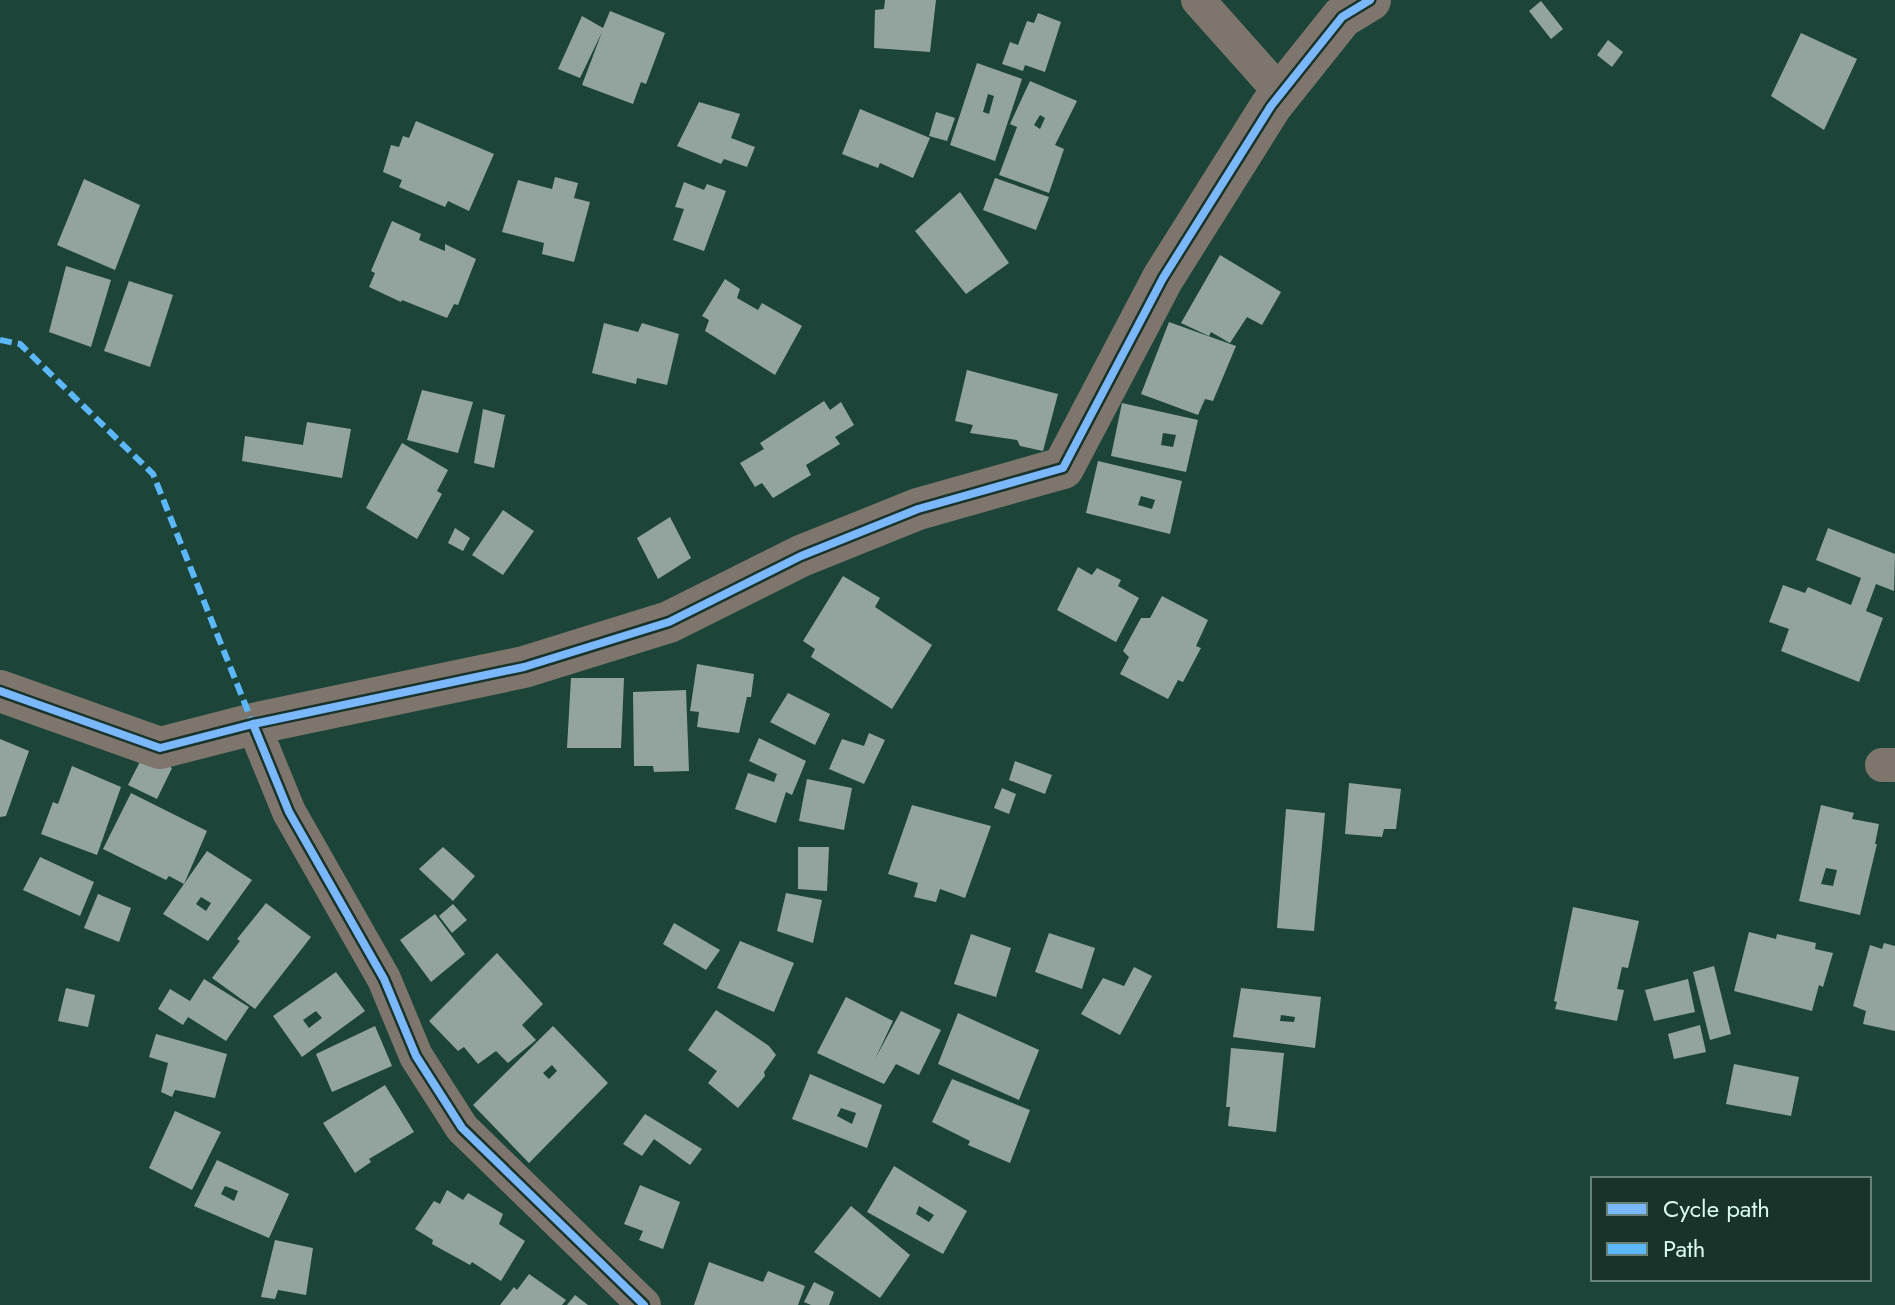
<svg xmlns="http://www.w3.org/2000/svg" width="1895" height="1305" font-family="Jost,sans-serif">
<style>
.building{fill:#93a49f;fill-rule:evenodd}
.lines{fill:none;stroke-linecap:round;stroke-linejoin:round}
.minor{stroke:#7e766d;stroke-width:34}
.tertiary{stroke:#7e766d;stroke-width:42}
.quiet{stroke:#5cb8fa;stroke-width:6;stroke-dasharray:12 6;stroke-linecap:butt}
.cycleway-casing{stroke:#19332a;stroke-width:13}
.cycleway{stroke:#7ab7fb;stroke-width:8}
</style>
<rect width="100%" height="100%" fill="#1d4439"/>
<g class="building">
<path d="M885 0H936L930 52 874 48 875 10 884 9Z"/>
<path d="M1541 1 1563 29 1551 39 1529 11Z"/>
<path d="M610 11 665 33 646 84 641 82 633 104 582 85 602 32 580 78 558 69 582 16 603 28Z"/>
<path d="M1038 13 1061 22 1045 72 1025 65 1023 71 1002 64 1010 42 1018 45 1027 21 1034 23Z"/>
<path d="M1801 33 1857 59 1824 130 1771 96Z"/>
<path d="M1608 40 1623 52 1612 67 1597 55Z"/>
<path d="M977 63 1022 79 995 161 950 145ZM988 94 994 96 989 114 983 112Z"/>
<path d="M1030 81 1077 101 1055 145 1064 149 1049 193 999 175 1017 127 1010 124ZM1040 115 1045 118 1040 129 1034 125Z"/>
<path d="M699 102 740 114 731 138 755 147 747 167 724 159 721 164 677 146Z"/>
<path d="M860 109 930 138 913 178 880 163 878 168 842 154Z"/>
<path d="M936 112 955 118 947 141 929 136Z"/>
<path d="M416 121 494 154 469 211 448 201 445 207 399 187 402 180 383 172 391 145 399 147 403 136 409 138Z"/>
<path d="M555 177 578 183 574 198 590 202 574 262 542 254 544 243 502 232 518 180 552 189Z"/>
<path d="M995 178 1049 197 1036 230 983 210Z"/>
<path d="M84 179 140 205 115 270 57 245Z"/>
<path d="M684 182 704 190 707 184 726 191 704 251 673 240 684 209 675 207Z"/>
<path d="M960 192 1009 263 966 294 915 231Z"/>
<path d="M392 221 421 234 419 240 445 251V244L476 259 458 305 454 304 447 318 402 300 401 302 369 287 375 273 371 271Z"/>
<path d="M1220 255 1281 292 1262 325 1247 317 1230 343 1211 332 1209 336 1181 323Z"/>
<path d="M66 266 111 280 91 347 49 332Z"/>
<path d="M725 279 740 289 737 298 758 310 762 303 802 326 775 375 705 331 709 320 702 316Z"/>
<path d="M129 281 173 295 150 367 104 351Z"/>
<path d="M1169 322 1236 346 1213 401 1205 399 1198 415 1141 394Z"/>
<path d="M604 323 638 332 642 323 679 334 667 385 637 378 636 384 592 373Z"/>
<path d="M967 370 1058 394 1043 451 1020 446 1017 440 970 433 973 425 955 421Z"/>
<path d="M422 390 473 402 458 453 407 440Z"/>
<path d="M824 401 830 410 841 402 854 425 835 437 840 444 806 465 811 475 773 498 762 483 755 487 740 463 764 449 760 443Z"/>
<path d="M1122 403 1198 420 1186 472 1111 456ZM1163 433 1176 435 1173 447 1161 445Z"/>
<path d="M483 409 505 415 494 468 474 463Z"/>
<path d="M307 422 351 429 342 478 242 461 245 436 303 445Z"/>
<path d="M402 443 448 470 437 491 442 494 417 539 366 508Z"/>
<path d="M1098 461 1182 481 1170 534 1086 513ZM1141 496 1155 500 1152 509 1138 505Z"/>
<path d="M503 510 534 531 503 575 472 555Z"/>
<path d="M670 517 691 558 658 579 637 538Z"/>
<path d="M455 528 470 538 463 551 448 543Z"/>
<path d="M1828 528 1895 554 1894 591 1876 584 1866 611 1883 618 1859 682 1781 651 1789 629 1769 622 1783 585 1805 593 1808 587 1851 605 1861 578 1816 560Z"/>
<path d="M1078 567 1092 575 1097 568 1121 580 1118 586 1139 598 1116 642 1057 610Z"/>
<path d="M843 576 880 598 875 607 932 645 892 709 811 657 815 649 803 641Z"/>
<path d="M1162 596 1208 620 1196 646 1201 648 1183 682 1178 680 1168 699 1120 674 1129 657 1123 651 1141 618H1150Z"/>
<path d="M697 664 754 674 751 697H747L739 733 697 727 699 712 690 711Z"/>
<path d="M571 678H624L621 748H567Z"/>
<path d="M686 690 689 771 654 772 653 766H634L633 692Z"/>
<path d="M788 693 830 714 815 745 770 722Z"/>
<path d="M869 733 885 740 864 784 829 769 842 739 864 746Z"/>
<path d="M759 738 806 761 792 795 786 792 776 823 735 809 748 773 774 782 777 774 749 761Z"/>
<path d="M0 739 29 751 6 816 0 817Z"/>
<path d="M144 754 172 768 157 799 128 785Z"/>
<path d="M1015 761 1052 775 1045 794 1009 780Z"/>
<path d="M72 766 121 787 97 855 41 834 53 802 58 804Z"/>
<path d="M807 779 852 788 844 830 799 821Z"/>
<path d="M1349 783 1401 789 1396 829H1384L1382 837 1345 834Z"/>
<path d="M1002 788 1016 794 1009 814 994 808Z"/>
<path d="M131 793 207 831 184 884 169 876 166 880 103 849Z"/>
<path d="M912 805 991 826 965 898 940 889 936 902 914 897 918 883 888 874Z"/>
<path d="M1821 805 1854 813 1852 819 1879 824 1875 844H1877L1860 915 1799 901ZM1826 868 1837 870 1833 886 1821 884Z"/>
<path d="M1286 809 1325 813 1314 931 1277 928Z"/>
<path d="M443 847 475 876 453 901 419 869Z"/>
<path d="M798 847H829L827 891 798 889Z"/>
<path d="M207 851 252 880 208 941 163 914ZM201 897 211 903 206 911 196 904Z"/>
<path d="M40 857 94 882 80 916 23 890Z"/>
<path d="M786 893 822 900 813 943 777 931Z"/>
<path d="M98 894 131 908 119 942 84 928Z"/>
<path d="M266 903 311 937 255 1009 212 978 240 941 237 939Z"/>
<path d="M453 904 467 920 452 933 439 916Z"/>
<path d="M1573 907 1639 921 1628 968 1622 967 1617 989 1624 990 1617 1021 1555 1009 1557 1002 1554 1001Z"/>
<path d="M435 914 465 954 431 982 400 940Z"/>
<path d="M674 923 720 950 706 970 663 944Z"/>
<path d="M1749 932 1776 939 1777 934 1816 943 1815 949 1833 953 1823 987 1819 985 1812 1011 1734 991Z"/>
<path d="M1049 933 1095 948 1082 989 1035 972Z"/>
<path d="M971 934 1011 948 996 997 954 984Z"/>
<path d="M740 941 794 963 774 1012 717 988Z"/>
<path d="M1884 943 1895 946V1031L1863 1024 1866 1011 1853 1006 1870 945 1882 949Z"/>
<path d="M497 953 543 1004 522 1025 536 1040 508 1063 496 1051 478 1064 464 1047 458 1051 429 1021Z"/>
<path d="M1714 966 1731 1034 1710 1040 1693 972Z"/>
<path d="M1134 967 1152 976 1120 1035 1081 1014 1103 978 1124 986Z"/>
<path d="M336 972 365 1011 302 1057 273 1016ZM316 1011 322 1018 309 1028 303 1020Z"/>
<path d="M204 979 249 1007 226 1041 188 1017 183 1025 158 1009 170 989 190 1001Z"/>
<path d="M1688 979 1695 1012 1654 1021 1645 990Z"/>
<path d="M66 988 95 995 88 1027 58 1021Z"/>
<path d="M1241 988 1321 997 1315 1048 1233 1037ZM1281 1015 1295 1017 1294 1022 1280 1021Z"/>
<path d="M846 997 893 1021 875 1059 901 1011 941 1030 919 1075 896 1064 884 1084 817 1053Z"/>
<path d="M716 1010 769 1046 776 1055 764 1072 765 1076 738 1108 708 1083 717 1071 688 1050Z"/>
<path d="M958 1013 1039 1050 1019 1100 938 1064Z"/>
<path d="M1700 1025 1706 1052 1674 1059 1668 1034Z"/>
<path d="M375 1026 392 1066 332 1092 316 1054Z"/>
<path d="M553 1026 608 1083 529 1163 473 1105ZM552 1065 557 1071 549 1079 543 1073Z"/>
<path d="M156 1034 227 1054 215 1098 175 1090 172 1097 161 1092 168 1063 149 1057Z"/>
<path d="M1231 1048 1284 1053 1276 1132 1228 1126 1230 1107H1226Z"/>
<path d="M1734 1064 1799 1077 1791 1116 1726 1104Z"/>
<path d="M810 1074 882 1105 867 1148 792 1119ZM841 1108 856 1113 852 1124 837 1116Z"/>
<path d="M952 1079 1030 1110 1010 1163 968 1145 970 1141 932 1122Z"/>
<path d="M385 1085 414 1132 369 1159 371 1162 355 1173 323 1123Z"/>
<path d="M175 1111 221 1132 192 1190 149 1168Z"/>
<path d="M645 1114 702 1149 690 1165 654 1139 642 1156 623 1144Z"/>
<path d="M217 1160 289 1194 269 1238 194 1206ZM225 1186 238 1191 234 1201 221 1194Z"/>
<path d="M894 1166 967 1211 943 1254 867 1212ZM919 1206 934 1215 929 1222 916 1214Z"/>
<path d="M640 1185 680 1202 663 1249 639 1240 643 1231 624 1224Z"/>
<path d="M447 1190 463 1200 468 1193 503 1214 499 1224 525 1241 501 1281 472 1262 470 1265 432 1244 433 1240 415 1229 434 1201 440 1204Z"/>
<path d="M851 1206 910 1255 880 1298 814 1252Z"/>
<path d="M275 1240 313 1248 306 1295 278 1290 275 1299 261 1297Z"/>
<path d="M709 1262 763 1282 768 1271 805 1286 798 1305H694Z"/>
<path d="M529 1274 566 1300 562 1305H500L514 1287 517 1290Z"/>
<path d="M814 1282 834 1292 829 1305H811L804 1302Z"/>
<path d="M575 1295 588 1305H567Z"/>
</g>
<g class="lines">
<g class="minor">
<path d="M1198 0 1281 93"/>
<path d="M253 724 289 812 384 979 416 1056 462 1128 644 1305"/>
<path d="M1882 765H1895"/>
</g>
<path class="tertiary" d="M0 691 160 748 253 724 524 667 669 622 801 556 918 509 1063 468 1163 278 1271 106 1342 17 1370 0"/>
<path class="quiet" d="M0 340 20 344 153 474 253 724"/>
<g class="cycleway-casing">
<g id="cycleway">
<path d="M0 691 160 748 253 724 524 667 669 622 801 556 918 509 1063 468 1163 278 1271 106 1342 17 1370 0"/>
<path d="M253 724 289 812 384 979 416 1056 462 1128 644 1305"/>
</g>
</g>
<use href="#cycleway" class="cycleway"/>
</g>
<rect x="1591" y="1177" width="280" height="104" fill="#19332a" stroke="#678379" stroke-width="2"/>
<rect x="1607" y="1203" width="40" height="12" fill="#7ab7fb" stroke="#678379" stroke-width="2"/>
<text x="1663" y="1217" font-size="24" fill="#dcfbef">Cycle path</text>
<rect x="1607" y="1243" width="40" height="12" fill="#5cb8fa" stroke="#678379" stroke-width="2"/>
<text x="1663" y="1257" font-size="24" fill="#dcfbef">Path</text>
</svg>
